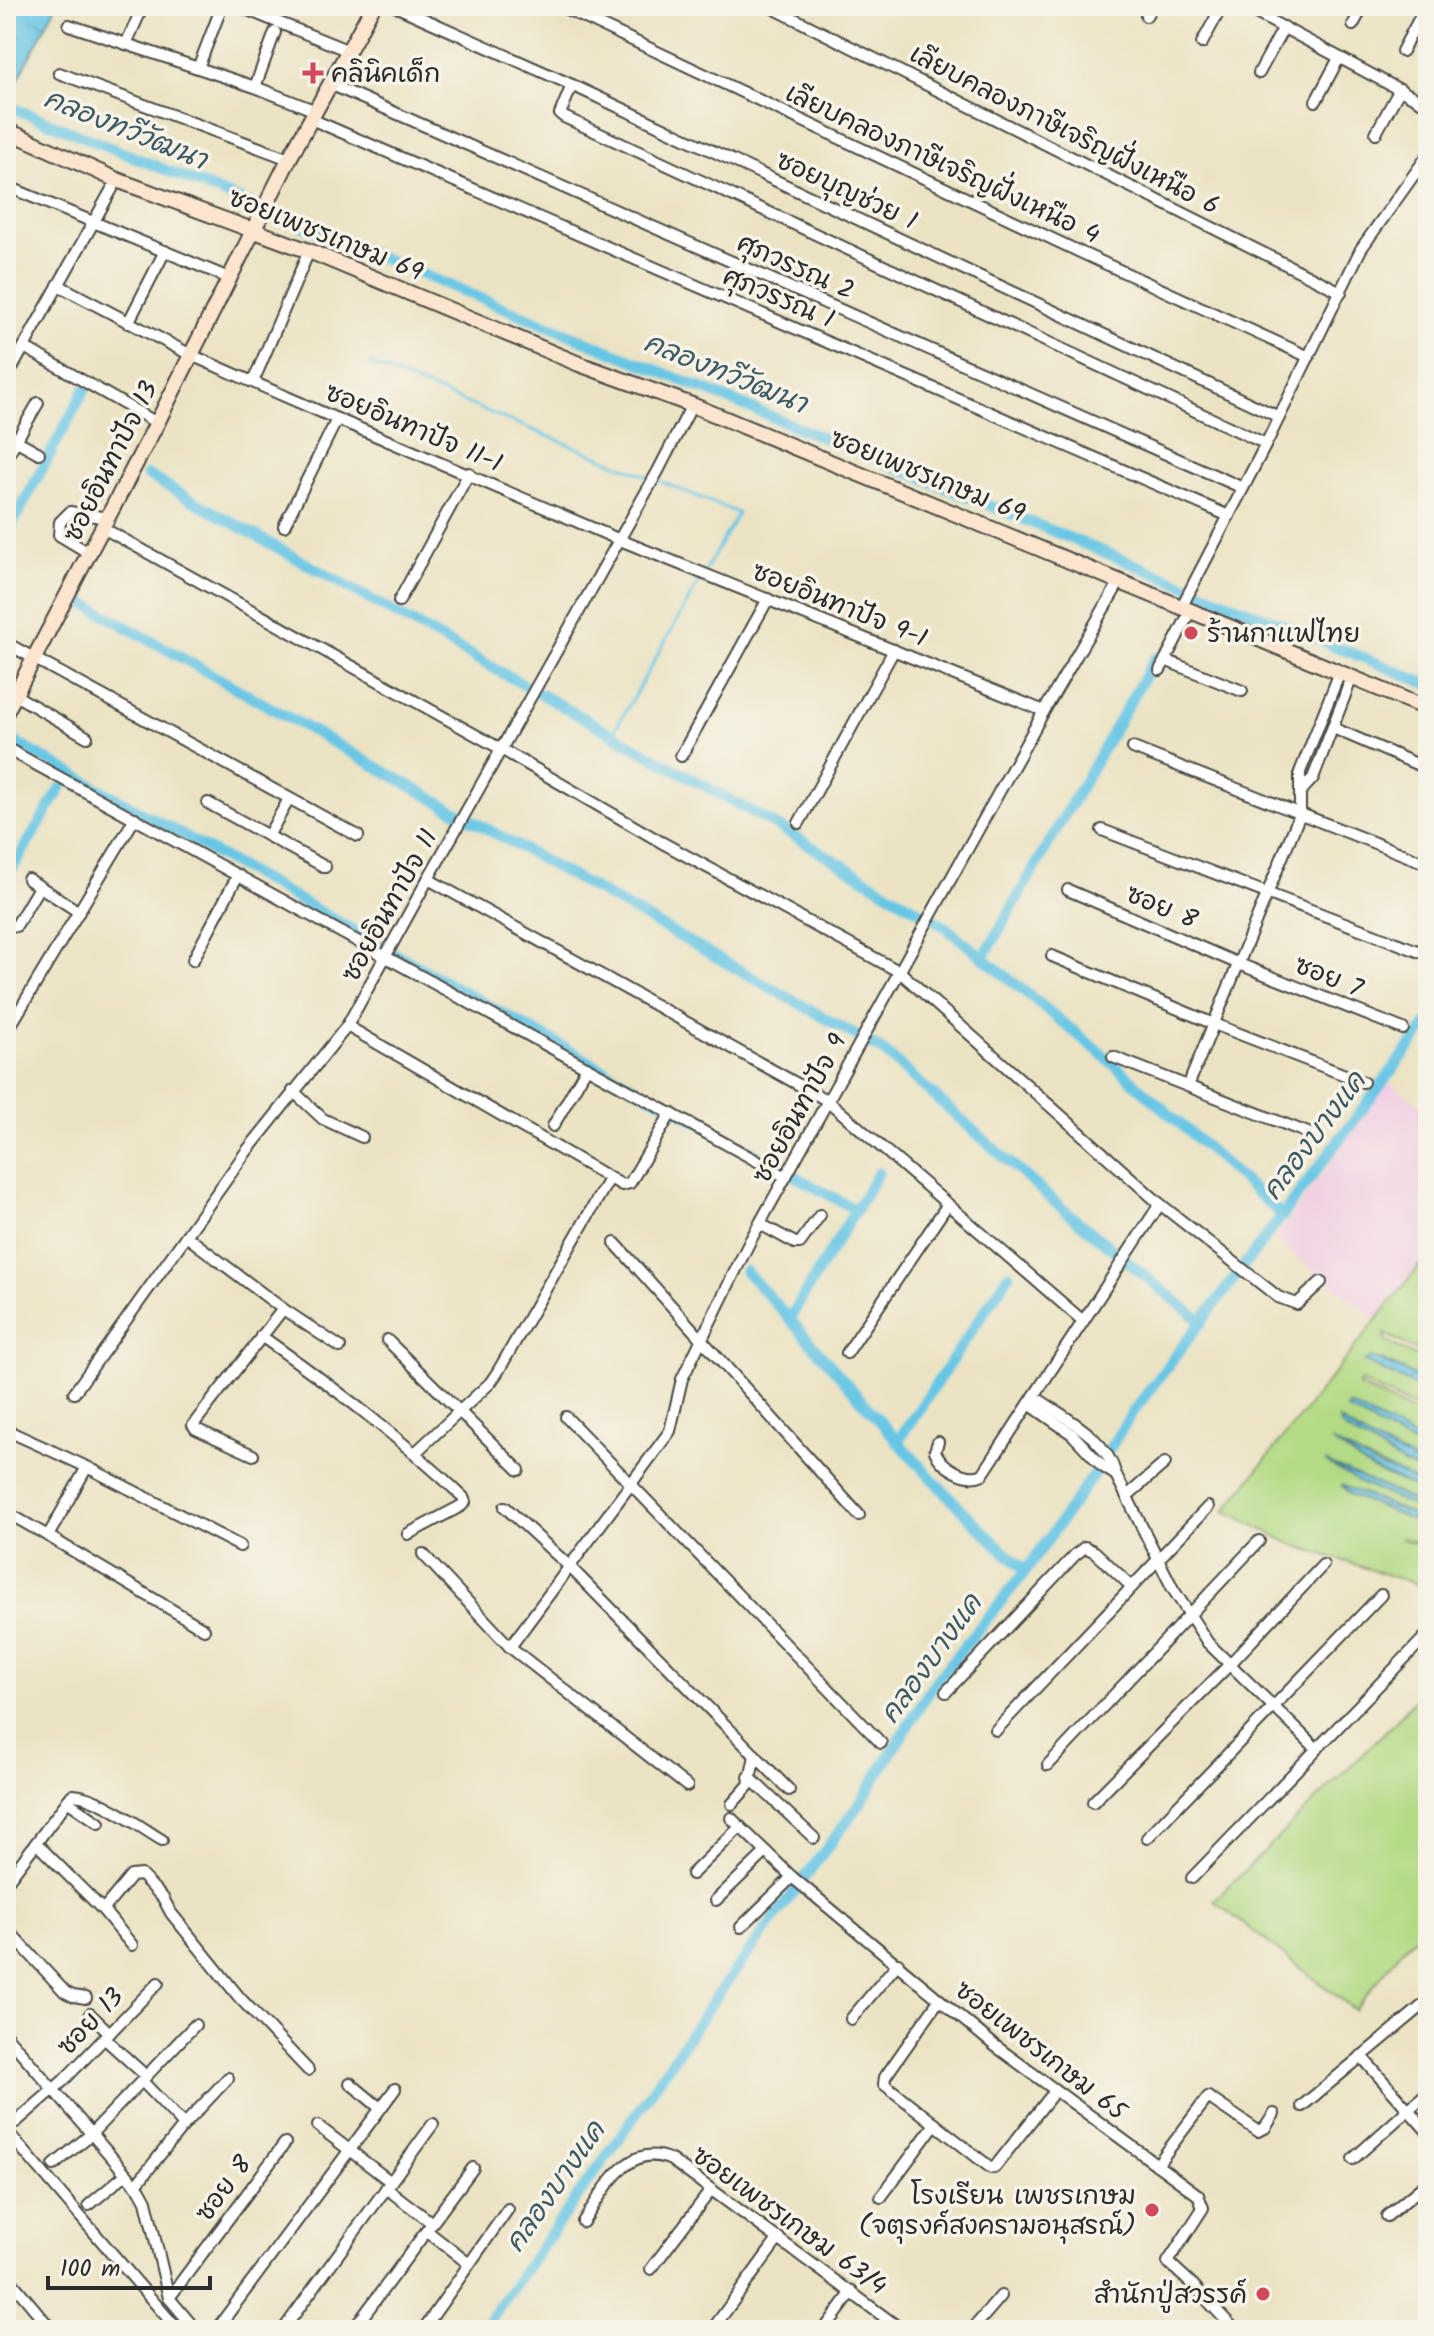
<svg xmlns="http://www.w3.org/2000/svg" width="1434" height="2336" font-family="Kalam,'Playpen Sans Thai',sans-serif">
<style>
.built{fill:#f1d0e3}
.grass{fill:#b3da84;stroke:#6f8258;stroke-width:2}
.water{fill:url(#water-ripples);stroke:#497888;stroke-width:2}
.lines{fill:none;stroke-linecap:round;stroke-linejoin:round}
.stream{stroke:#67c6e5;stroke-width:3}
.canal{stroke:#67c6e5;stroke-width:11}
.street-casing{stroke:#484742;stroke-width:14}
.secondary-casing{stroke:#484742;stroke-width:18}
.street{stroke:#fff;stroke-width:10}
.secondary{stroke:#fbe5cf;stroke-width:14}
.poi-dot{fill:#d1495b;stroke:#f7f3e8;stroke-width:3}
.labels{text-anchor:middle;stroke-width:7;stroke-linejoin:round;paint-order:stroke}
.poi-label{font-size:26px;fill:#2b2b2b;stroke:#f7f3e8;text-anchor:start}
.street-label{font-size:26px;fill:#2b2b2b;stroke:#f7f3e8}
.water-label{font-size:28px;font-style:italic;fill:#3d5a63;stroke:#f7f3e8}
</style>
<defs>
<pattern id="water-ripples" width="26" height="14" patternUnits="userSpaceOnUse" patternTransform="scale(2)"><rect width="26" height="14" fill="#67c6e5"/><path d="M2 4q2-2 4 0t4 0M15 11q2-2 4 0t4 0" fill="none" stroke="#55a1ba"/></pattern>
</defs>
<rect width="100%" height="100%" fill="#f7f3e8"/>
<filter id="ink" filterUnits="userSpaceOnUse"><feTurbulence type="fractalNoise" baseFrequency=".0125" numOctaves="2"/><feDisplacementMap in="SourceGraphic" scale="16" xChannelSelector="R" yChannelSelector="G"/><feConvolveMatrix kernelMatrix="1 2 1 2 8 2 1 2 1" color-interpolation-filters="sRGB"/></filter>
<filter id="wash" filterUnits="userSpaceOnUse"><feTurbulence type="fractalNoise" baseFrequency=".006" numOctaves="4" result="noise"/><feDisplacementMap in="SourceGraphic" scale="32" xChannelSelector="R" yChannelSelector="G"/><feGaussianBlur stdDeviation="1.8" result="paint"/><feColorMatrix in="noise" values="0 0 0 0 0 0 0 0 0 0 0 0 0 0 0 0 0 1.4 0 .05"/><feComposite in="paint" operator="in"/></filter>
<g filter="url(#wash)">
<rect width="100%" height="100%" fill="#ebe3c3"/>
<path class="built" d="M1389 1082 1428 1111V1255L1377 1320 1274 1239Z"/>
<g class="grass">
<path d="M1428 1255V1356L1385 1334V1341L1428 1362V1382L1383 1361 1366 1362 1428 1392V1413L1360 1382 1359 1386 1428 1419V1444L1401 1432 1397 1436 1428 1450V1467L1372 1441 1341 1421 1405 1465 1428 1474V1488L1339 1446 1369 1468 1428 1493V1507L1375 1483 1364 1485 1428 1512V1521L1343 1487 1351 1495 1428 1526V1545L1400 1538 1428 1548V1588L1294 1545 1225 1511Z"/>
<path d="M1428 1684V1925L1402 1950 1355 2010 1214 1901 1396 1721Z"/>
</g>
<g class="water">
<path d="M14 6H56L6 103V22Z"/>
<path d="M1370 1358 1383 1361 1428 1382V1392L1365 1362Z"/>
<path d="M1349 1405 1428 1444V1450L1397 1436 1347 1409Z"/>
<path d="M1339 1420 1372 1441 1428 1467V1474L1406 1465 1343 1428Z"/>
<path d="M1332 1441 1379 1467 1401 1474 1428 1488V1493L1369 1468Z"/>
<path d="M1325 1462 1428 1507V1512L1364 1485Z"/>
<path d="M1341 1485 1428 1521V1526L1351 1495Z"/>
</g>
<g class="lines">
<path class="stream" d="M370 364 738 513 612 735"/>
<g class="canal">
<path d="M6 105 1428 684"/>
<path d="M147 475 779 827 944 926 1109 1060 1283 1216"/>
<path d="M6 536 85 389"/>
<path d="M84 603 882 1050 1058 1205 1202 1322"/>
<path d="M6 737 856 1210"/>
<path d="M6 879 61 788"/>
<path d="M983 958 1155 658"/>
<path d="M745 1271C840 1370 923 1480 1026 1571"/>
<path d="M790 1318 878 1173"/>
<path d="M897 1442 1009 1275"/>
<path d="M482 2330 621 2136 712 2002 861 1802 935 1682 1026 1571 1095 1472 1132 1413 1428 1023"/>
</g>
</g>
</g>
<g filter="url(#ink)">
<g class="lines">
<g class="street-casing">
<g id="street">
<path d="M238 6 349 51"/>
<path d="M395 6 572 85 1279 417"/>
<path d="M560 6 1082 253 1309 357"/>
<path d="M769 6 1341 292"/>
<path d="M1243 6 1428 105"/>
<path d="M1146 16 1152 6"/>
<path d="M69 25 255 87 316 111"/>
<path d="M1353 25 1363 6"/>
<path d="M1202 43 1222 6"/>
<path d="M126 44 143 6"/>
<path d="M1402 51 1426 6"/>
<path d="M198 68 222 6"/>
<path d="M59 73 289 159"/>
<path d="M1259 73 1284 27"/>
<path d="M330 84 1243 488"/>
<path d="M572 85 560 114 564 117 1266 444"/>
<path d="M255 87 275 32"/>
<path d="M1316 101 1339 58"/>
<path d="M311 119 1229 516"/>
<path d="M1376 133 1400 89"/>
<path d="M6 186 229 278"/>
<path d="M58 285 191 355 337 419 620 540 1044 711"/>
<path d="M128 323 165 251"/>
<path d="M24 347 157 423"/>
<path d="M6 379 117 180"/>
<path d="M253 382 309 251"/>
<path d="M6 435 39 453"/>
<path d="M6 458 38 403"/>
<path d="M284 526 337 419"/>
<path d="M103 528 501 749 661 842 900 972 1160 1204 1278 1297 1297 1304 1321 1282"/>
<path d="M89 553 59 535 60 522 70 512 108 518"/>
<path d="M399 601 469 473"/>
<path d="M1182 606 1266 444 1361 249 1428 155"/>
<path d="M6 643 358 836"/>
<path d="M1165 660 1242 691"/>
<path d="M1160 670 1191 610"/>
<path d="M15 695 87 737"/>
<path d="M1333 728 1428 769"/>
<path d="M6 748 786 1177"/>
<path d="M1133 748 1428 864"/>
<path d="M681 756 768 599"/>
<path d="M1302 790 1313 778 1352 677"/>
<path d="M208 803 325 867"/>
<path d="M799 823 894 650"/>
<path d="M1102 830 1428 955"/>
<path d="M268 836 289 799"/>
<path d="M28 879 79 912"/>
<path d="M428 879 828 1101 1083 1321"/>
<path d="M1068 890 1239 964 1403 1029"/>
<path d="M16 926 39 887"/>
<path d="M1052 956 1214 1024 1363 1082"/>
<path d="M193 960 238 875"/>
<path d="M347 1026 622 1185 630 1183 671 1113"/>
<path d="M6 1033 135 818"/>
<path d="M1113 1057 1318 1137"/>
<path d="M1188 1086 1300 814V772L1340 672"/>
<path d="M293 1091 323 1119 362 1137"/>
<path d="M553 1126 587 1067"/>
<path d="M760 1224 795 1243H800L820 1215"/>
<path d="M186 1236 283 1309 340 1347"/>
<path d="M615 1243 859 1515"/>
<path d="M261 1336C332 1386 400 1437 463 1497L465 1502 461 1506 408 1534"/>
<path d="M387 1340 519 1470"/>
<path d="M847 1353 948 1204"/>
<path d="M74 1393 246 1152 347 1026 428 879 658 471 692 405"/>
<path d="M1034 1396C1065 1419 1105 1435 1116 1475L1173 1589 1208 1643 1317 1749"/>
<path d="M1029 1404 1072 1434 1102 1466 1116 1475"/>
<path d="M566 1417 881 1743"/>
<path d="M6 1430 87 1467 240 1546"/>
<path d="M938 1442 935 1451C941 1467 967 1482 983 1474L1160 1204"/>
<path d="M416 1452 490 1383 497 1373 609 1179"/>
<path d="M253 1455 196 1429 193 1425 283 1309"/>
<path d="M1127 1496 1165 1463"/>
<path d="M505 1507 570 1567 789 1790"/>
<path d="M6 1512 48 1536 87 1467"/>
<path d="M48 1536 204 1629"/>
<path d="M423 1554 510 1647 687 1786"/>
<path d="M510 1647 670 1431 682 1379 750 1241 1044 711 1120 581"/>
<path d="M946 1692 1075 1555 1085 1547 1095 1552 1132 1587"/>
<path d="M996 1730 1208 1507"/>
<path d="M1048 1765 1259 1541"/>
<path d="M749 1777 814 1838"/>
<path d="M67 1801 99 1823"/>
<path d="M1093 1802 1229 1665 1323 1565"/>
<path d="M732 1804 749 1785 755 1755"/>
<path d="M731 1818 792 1877 994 2045 1198 2195 1203 2208 1168 2262 1194 2286 1235 2330"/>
<path d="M1147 1838 1381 1595"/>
<path d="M36 1843 103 1910 132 1945"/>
<path d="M692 1874 740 1827"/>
<path d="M1192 1878 1428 1634"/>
<path d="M6 1883 72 1795C97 1795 140 1827 162 1840"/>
<path d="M716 1900 766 1852"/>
<path d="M103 1910 131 1876 141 1875 163 1898 171 1913 239 1997 308 2070"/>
<path d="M741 1927 792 1877"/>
<path d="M6 1928 65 1992 73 1996 86 1998"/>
<path d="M939 2000 885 2077 884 2084 991 2168H994L1054 2092"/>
<path d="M90 2014 110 2033"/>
<path d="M851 2019 898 1963"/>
<path d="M6 2035 140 2190 146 2201 169 2298 196 2330"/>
<path d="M104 2038 146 2076"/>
<path d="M1361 2056 1428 2132"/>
<path d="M142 2081 184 2125"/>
<path d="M350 2083 380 2108"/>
<path d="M1302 2106 1428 2001"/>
<path d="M16 2122 63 2081 158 1983"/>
<path d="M318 2126 391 2182"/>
<path d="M6 2130 178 2330"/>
<path d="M1353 2159 1428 2092"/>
<path d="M54 2165 91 2134 195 2025"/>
<path d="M1157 2165 1208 2097 1258 2131 1265 2128 1274 2114"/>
<path d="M136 2185 184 2125 228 2078"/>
<path d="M386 2188 432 2223"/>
<path d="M881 2197 935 2124"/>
<path d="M89 2205 126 2174"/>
<path d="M1387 2216 1428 2182"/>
<path d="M583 2222C604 2191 627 2140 671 2160L902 2330"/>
<path d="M427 2231 469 2264"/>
<path d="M651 2269 711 2190"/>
<path d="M6 2275 52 2330"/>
<path d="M169 2298 285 2143"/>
<path d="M216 2330 395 2089"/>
<path d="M283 2330 433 2124"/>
<path d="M353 2330 473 2168"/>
<path d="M423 2330 508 2209"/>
<path d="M712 2330 779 2238"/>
<path d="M824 2330 852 2292"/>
<path d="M979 2330 977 2324 1001 2296"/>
</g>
</g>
<g class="secondary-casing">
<g id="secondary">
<path d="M6 130 117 180 309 251 579 364 692 405 1428 709"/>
<path d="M6 712 157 423 289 159 373 6"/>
</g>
</g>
<use href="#street" class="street"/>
<use href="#secondary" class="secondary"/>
</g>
</g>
<g class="poi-dot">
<path d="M309 61h8v8h8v8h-8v8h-8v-8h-8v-8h8z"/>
<circle cx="1191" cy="633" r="8"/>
<circle cx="1152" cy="2210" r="8"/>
<circle cx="1263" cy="2294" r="8"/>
</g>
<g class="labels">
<g class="poi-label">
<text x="331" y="82">คลินิคเด็ก</text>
<text x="1207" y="642">ร้านกาแฟไทย</text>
<text x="1136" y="2204" text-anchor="end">โรงเรียน เพชรเกษม<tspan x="1136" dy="30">(จตุรงค์สงครามอนุสรณ์)</tspan></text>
<text x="1247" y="2303" text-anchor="end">สำนักปู่สวรรค์</text>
</g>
<g class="street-label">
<text transform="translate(1065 129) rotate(27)" y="9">เลียบคลองภาษีเจริญฝั่งเหนือ 6</text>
<text transform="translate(943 163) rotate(25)" y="9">เลียบคลองภาษีเจริญฝั่งเหนือ 4</text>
<text transform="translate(847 190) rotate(25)" y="9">ซอยบุญช่วย 1</text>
<text transform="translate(326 234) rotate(22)" y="9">ซอยเพชรเกษม 69</text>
<text transform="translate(796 266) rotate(24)" y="9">ศุภวรรณ 2</text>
<text transform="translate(779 297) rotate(23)" y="9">ศุภวรรณ 1</text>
<text transform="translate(414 427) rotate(23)" y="9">ซอยอินทาปัจ 11-1</text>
<text transform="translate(110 461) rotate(-63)" y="9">ซอยอินทาปัจ 13</text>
<text transform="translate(928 475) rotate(22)" y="9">ซอยเพชรเกษม 69</text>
<text transform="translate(840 604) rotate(22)" y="9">ซอยอินทาปัจ 9-1</text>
<text transform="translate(389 905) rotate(-61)" y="9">ซอยอินทาปัจ 11</text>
<text transform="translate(1162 906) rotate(23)" y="9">ซอย 8</text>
<text transform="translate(1329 976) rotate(22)" y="9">ซอย 7</text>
<text transform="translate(799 1108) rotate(-61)" y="9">ซอยอินทาปัจ 9</text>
<text transform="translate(90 2021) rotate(-46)" y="9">ซอย 13</text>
<text transform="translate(1041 2050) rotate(38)" y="9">ซอยเพชรเกษม 65</text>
<text transform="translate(223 2188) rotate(-53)" y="9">ซอย 8</text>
<text transform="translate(790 2220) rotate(36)" y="9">ซอยเพชรเกษม 63/4</text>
</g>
<g class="water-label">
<text transform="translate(126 128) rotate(22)" y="10">คลองทวีวัฒนา</text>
<text transform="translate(726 372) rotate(22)" y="10">คลองทวีวัฒนา</text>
<text transform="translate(1313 1135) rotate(-53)" y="10">คลองบางแค</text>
<text transform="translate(930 1658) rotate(-54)" y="10">คลองบางแค</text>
<text transform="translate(554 2186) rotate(-55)" y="10">คลองบางแค</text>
</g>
</g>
<rect width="1434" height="2336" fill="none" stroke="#f7f3e8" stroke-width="32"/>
<path d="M48 2276v12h162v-12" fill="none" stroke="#2b2b2b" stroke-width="4"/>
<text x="60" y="2276" font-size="24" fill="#2b2b2b" stroke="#f7f3e8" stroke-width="6" paint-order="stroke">100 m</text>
</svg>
